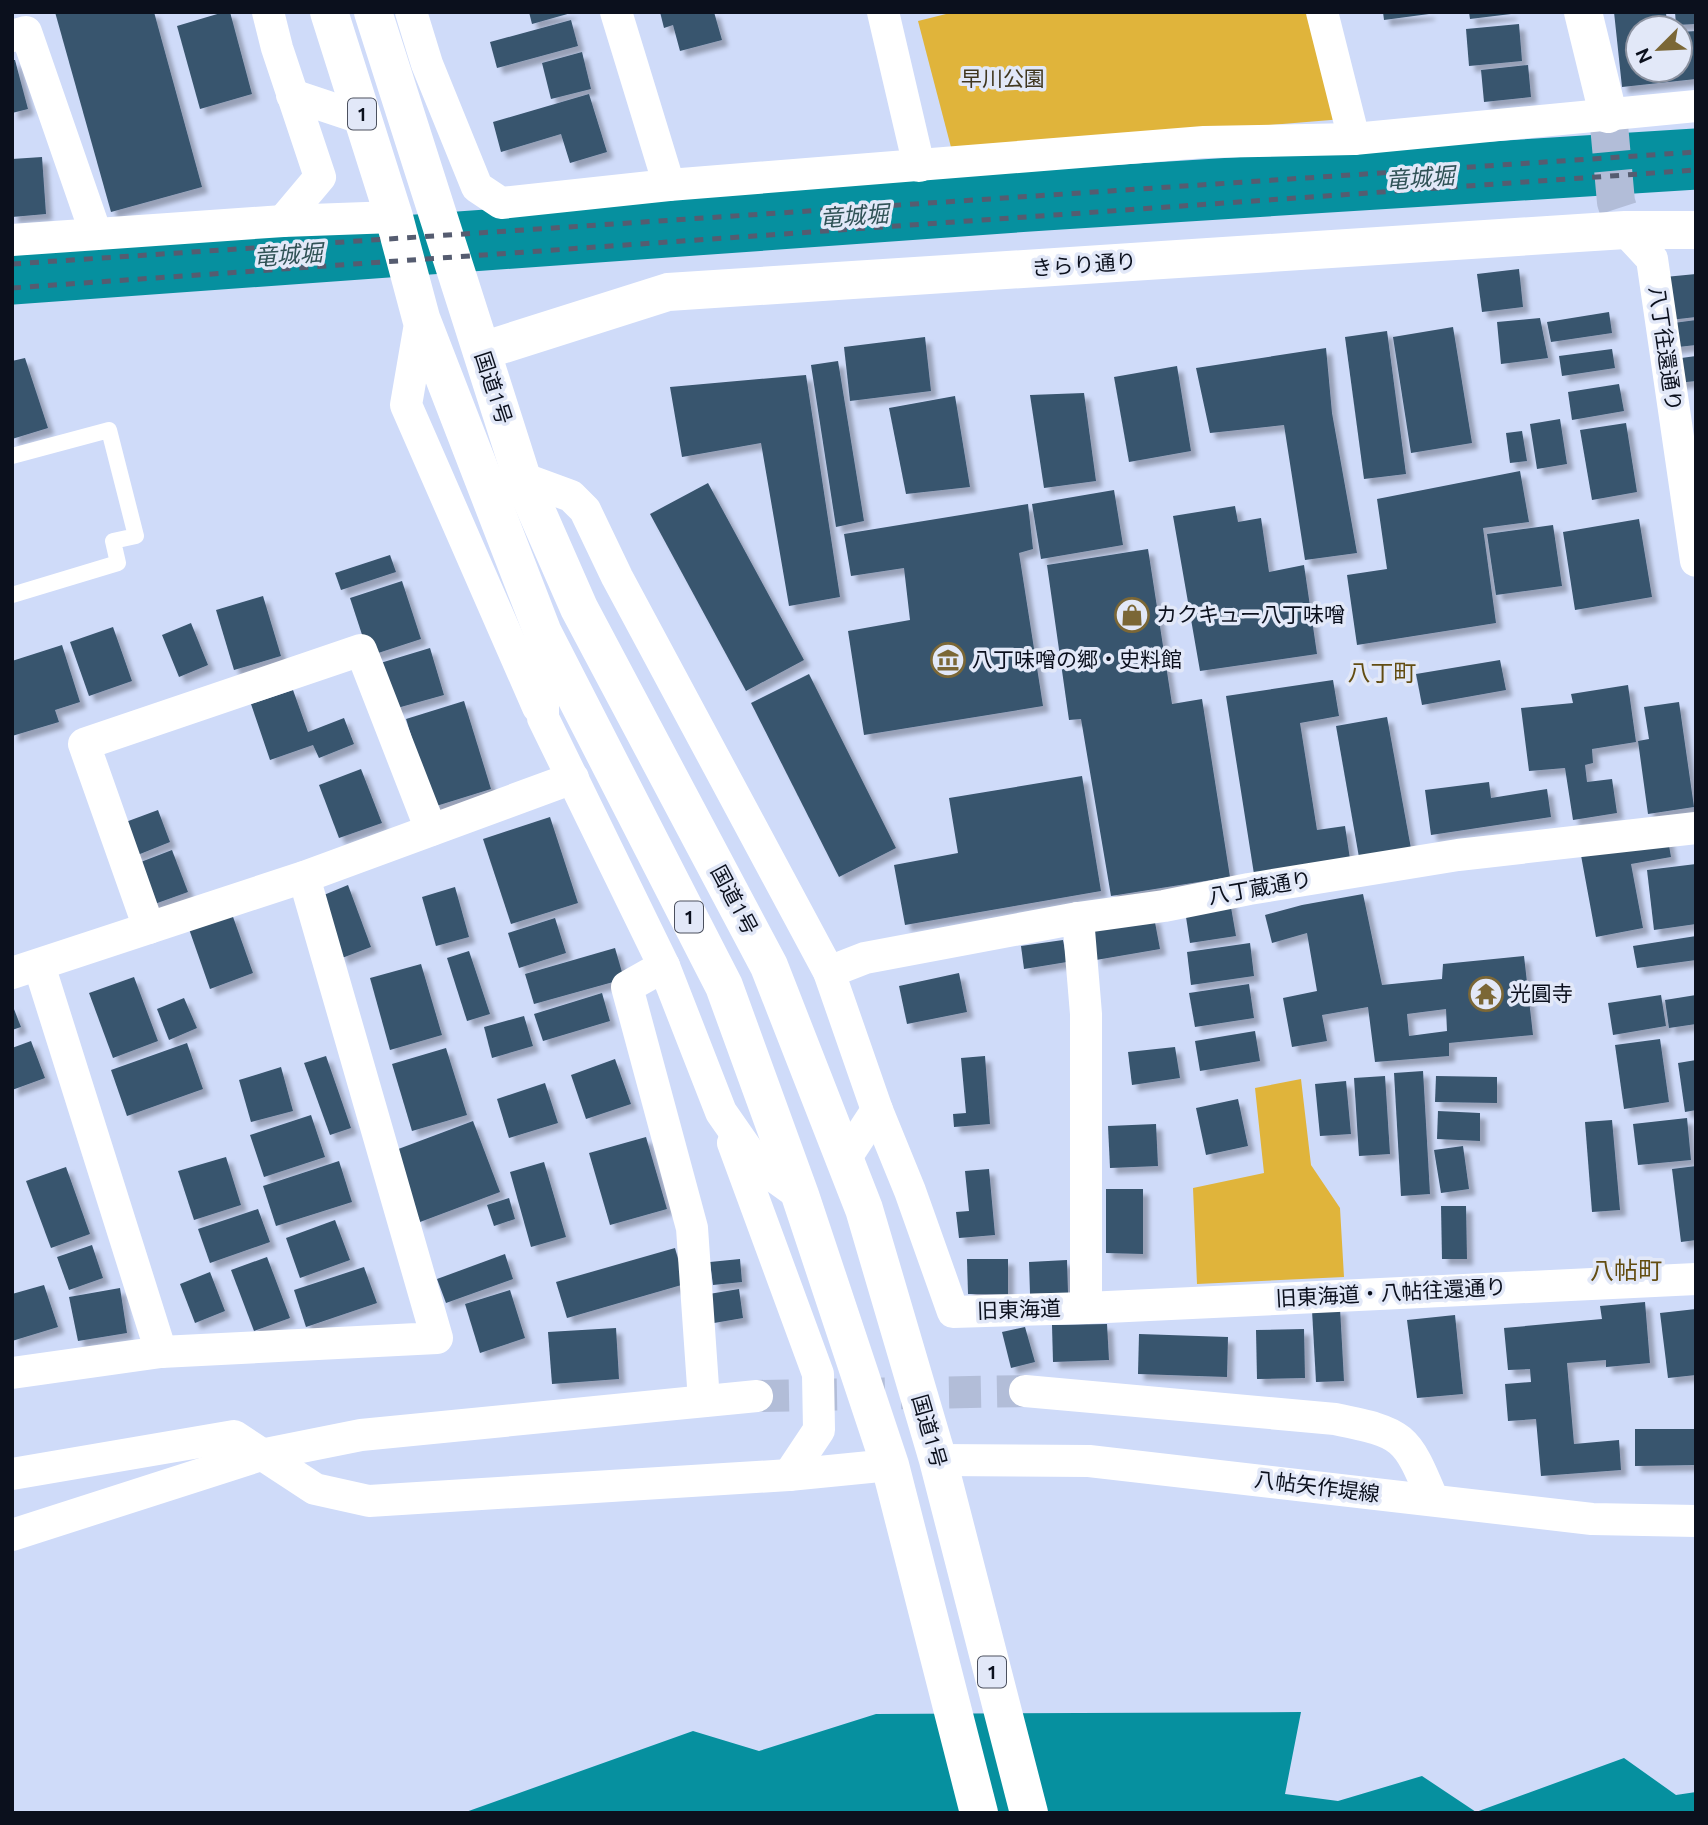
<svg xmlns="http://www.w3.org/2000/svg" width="1708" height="1825" font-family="Ubuntu,'Noto Sans JP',sans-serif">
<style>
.green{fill:#e0b43b}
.water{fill:#06909f}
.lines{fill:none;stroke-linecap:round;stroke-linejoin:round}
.river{stroke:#06909f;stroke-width:61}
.building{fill:#38546e;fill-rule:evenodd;filter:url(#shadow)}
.street-tunnel{stroke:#b2bdd8;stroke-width:32;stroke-dasharray:32 16;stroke-linecap:butt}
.secondary-tunnel{stroke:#b2bdd8;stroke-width:38;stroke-dasharray:38 19;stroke-linecap:butt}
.lane{stroke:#fff;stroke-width:16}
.street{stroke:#fff;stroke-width:32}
.secondary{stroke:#fff;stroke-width:38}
.highway{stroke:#fff;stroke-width:38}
.rail{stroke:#555c70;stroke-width:5;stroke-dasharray:9 9;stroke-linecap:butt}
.labels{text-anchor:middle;stroke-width:7;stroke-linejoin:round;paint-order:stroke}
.shield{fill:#e2e8f8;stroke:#4c515f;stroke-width:2}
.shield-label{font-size:19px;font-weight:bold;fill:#0b101d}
.park-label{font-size:21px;fill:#40371f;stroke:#e2e8f8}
.street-label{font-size:21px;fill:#0b101d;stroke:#e2e8f8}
.poi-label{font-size:21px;fill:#0b101d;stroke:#e2e8f8;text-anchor:start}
.water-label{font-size:23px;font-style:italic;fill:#305256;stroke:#e2e8f8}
.neighbourhood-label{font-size:23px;fill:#634d11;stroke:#e2e8f8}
.quarter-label{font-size:24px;fill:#634d11;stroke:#e2e8f8}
</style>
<defs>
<filter id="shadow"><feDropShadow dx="6" dy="6" stdDeviation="2" flood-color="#0004"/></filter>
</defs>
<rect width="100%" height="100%" fill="#cfdbf9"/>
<g class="green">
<path d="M954 12H1314L1343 119 952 151 918 21Z"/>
<path d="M1301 1079 1311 1165 1340 1208 1344 1277 1197 1284 1193 1188 1264 1173 1255 1088Z"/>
</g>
<path class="water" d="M1301 1712 1285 1794 1338 1801 1422 1776 1476 1812 1624 1758 1676 1795 1696 1792V1813H463L693 1731 759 1751 876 1714Z"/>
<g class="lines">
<path class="river" d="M12 274 1044 200 1696 159"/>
</g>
<g class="building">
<path d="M55 12H154L202 187 111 212Z"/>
<path d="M224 12H230L252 94 200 109 177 26Z"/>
<path d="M529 12H571V13L532 24Z"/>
<path d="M660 12H714L722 40 680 51 673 25 664 28Z"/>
<path d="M1383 12H1429V14L1384 20Z"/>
<path d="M1469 12H1511V14L1470 19Z"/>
<path d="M1614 12H1666L1667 28H1638V70H1680V32L1696 31V79L1622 87Z"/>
<path d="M1675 12H1696V24L1676 25Z"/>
<path d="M571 20 578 46 497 68 490 42Z"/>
<path d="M1519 24 1522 61 1469 66 1466 29Z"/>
<path d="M582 52 591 89 551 99 542 63Z"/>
<path d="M12 60H15L28 109 12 113Z"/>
<path d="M1528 65 1531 97 1484 102 1481 70Z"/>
<path d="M589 94 607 152 570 163 561 134 501 152 493 122Z"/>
<path d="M42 157 46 214 12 217V159Z"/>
<path d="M1519 269 1523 307 1482 312 1477 274Z"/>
<path d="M1696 274V317L1670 320 1665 277Z"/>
<path d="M1609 312 1612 333 1551 342 1547 322Z"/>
<path d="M1540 318 1548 358 1501 364 1497 322Z"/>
<path d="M1696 320V345L1669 348 1666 324Z"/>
<path d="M1453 327 1472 443 1411 453 1393 337Z"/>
<path d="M1387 331 1406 474 1364 479 1345 337Z"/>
<path d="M925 337 931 391 850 401 844 347Z"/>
<path d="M1326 348 1332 413 1357 553 1305 560 1284 425 1210 433 1196 368Z"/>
<path d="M1612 349 1615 368 1562 376 1559 356Z"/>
<path d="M1696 356V381L1677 383 1674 359Z"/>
<path d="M25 358 48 428 12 439V361Z"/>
<path d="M838 361 864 521 836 527 811 365Z"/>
<path d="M1177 366 1191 451 1129 462 1114 377Z"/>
<path d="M806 375 840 597 789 606 761 443 682 457 670 387Z"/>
<path d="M1619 384 1624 411 1572 420 1568 392Z"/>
<path d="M1084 393 1096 481 1044 488 1030 395Z"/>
<path d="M955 396 970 487 906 494 889 408Z"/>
<path d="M1560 419 1567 464 1537 469 1530 424Z"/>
<path d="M1626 423 1637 492 1592 500 1580 430Z"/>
<path d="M1522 431 1527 461 1510 463 1506 433Z"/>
<path d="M1520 471 1529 522 1483 528 1496 623 1357 645 1347 575 1387 569 1377 499Z"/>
<path d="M708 483 804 660 746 691 650 514Z"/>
<path d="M1114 490 1123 545 1041 559 1032 504Z"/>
<path d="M1028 504 1033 549 1019 553 1043 706 864 735 848 631 910 620 904 568 851 576 844 534Z"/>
<path d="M1235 506 1238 522 1261 518 1269 572 1304 565 1317 654 1200 671 1173 516Z"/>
<path d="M1639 519 1652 597 1575 610 1563 532Z"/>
<path d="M1553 525 1562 586 1496 595 1487 534Z"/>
<path d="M1148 549 1172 704 1202 699 1230 877 1111 896 1081 719 1069 720 1047 565Z"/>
<path d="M390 555 396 572 341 590 335 573Z"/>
<path d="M402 581 421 639 369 656 350 598Z"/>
<path d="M263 596 281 656 234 670 216 610Z"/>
<path d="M191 623 208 665 179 677 162 635Z"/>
<path d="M113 627 132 681 89 696 70 642Z"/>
<path d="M62 645 80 702 55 710 59 722 12 736V661Z"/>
<path d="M430 648 444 695 390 710 377 664Z"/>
<path d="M1500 660 1506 690 1422 705 1416 674Z"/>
<path d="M809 674 896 848 839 877 751 703Z"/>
<path d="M1333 680 1339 716 1300 723 1317 830 1345 826 1350 859 1254 874 1226 696Z"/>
<path d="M1628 685 1636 742 1592 749 1593 763 1585 765 1587 782 1612 779 1617 813 1573 820 1565 768 1529 771 1521 708 1573 703 1571 694Z"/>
<path d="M293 690 308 732 344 718 354 744 319 758 313 745 270 760 251 704Z"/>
<path d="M464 701 491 789 433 807 406 719Z"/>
<path d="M1679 702 1694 807 1648 814 1638 741 1649 739 1644 707Z"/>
<path d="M1387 717 1412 854 1360 863 1336 726Z"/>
<path d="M361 769 382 823 339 838 319 785Z"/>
<path d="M1082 776 1101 891 905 925 894 865 958 853 949 798Z"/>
<path d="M1489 782 1491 798 1547 789 1551 817 1431 835 1425 790Z"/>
<path d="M158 810 170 842 135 856 123 823Z"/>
<path d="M550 817 578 903 511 924 483 839Z"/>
<path d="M1667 834 1671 857 1631 864 1643 928 1596 937 1580 850Z"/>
<path d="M172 850 188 892 149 906 133 865Z"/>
<path d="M1696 864V924L1654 930 1647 870Z"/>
<path d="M348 885 371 947 342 958 319 897Z"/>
<path d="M455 887 469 937 436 946 422 897Z"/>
<path d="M1363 894 1382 985 1442 979 1443 964 1524 956 1533 1035 1449 1043V1056L1375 1062 1368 1007 1322 1015 1327 1041 1292 1047 1283 998 1317 991 1307 933 1272 943 1265 915 1302 905ZM1446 1009 1447 1031 1409 1036 1407 1014Z"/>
<path d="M1229 896 1236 936 1190 943 1184 904Z"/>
<path d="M232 914 253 973 210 989 189 929Z"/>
<path d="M1154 917 1160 949 1096 960 1090 928Z"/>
<path d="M555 918 566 953 519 968 508 933Z"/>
<path d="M1696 936V960L1637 968 1633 946Z"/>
<path d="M1063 940 1067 962 1024 969 1021 946Z"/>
<path d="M1250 943 1254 976 1191 985 1187 952Z"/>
<path d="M615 948 624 979 534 1004 525 974Z"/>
<path d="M469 951 490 1014 467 1021 447 958Z"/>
<path d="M421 964 442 1035 390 1050 370 978Z"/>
<path d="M959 973 967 1012 907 1024 899 986Z"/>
<path d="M134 977 158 1041 113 1058 89 993Z"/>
<path d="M1249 984 1254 1018 1195 1027 1189 993Z"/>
<path d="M602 993 610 1021 543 1041 534 1014Z"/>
<path d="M1661 995 1666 1026 1613 1035 1608 1003Z"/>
<path d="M1696 995V1024L1669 1028 1665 1000Z"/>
<path d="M184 998 197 1028 169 1040 157 1009Z"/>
<path d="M12 1004 21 1027 12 1030Z"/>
<path d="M524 1016 533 1046 492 1058 484 1027Z"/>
<path d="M1255 1031 1260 1061 1200 1071 1195 1041Z"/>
<path d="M1660 1039 1669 1102 1624 1109 1615 1045Z"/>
<path d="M31 1041 45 1078 12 1090V1048Z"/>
<path d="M187 1043 203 1089 127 1116 111 1070Z"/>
<path d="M1175 1047 1180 1078 1132 1085 1128 1052Z"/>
<path d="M446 1048 467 1115 412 1131 392 1064Z"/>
<path d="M326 1056 351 1128 330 1135 304 1063Z"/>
<path d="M985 1056 990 1124 954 1127 953 1114 966 1113 961 1058Z"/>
<path d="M615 1059 631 1104 586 1119 571 1075Z"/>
<path d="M1696 1060V1110L1685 1112 1678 1063Z"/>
<path d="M281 1067 293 1111 251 1122 239 1080Z"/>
<path d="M1423 1071 1430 1194 1401 1196 1394 1073Z"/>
<path d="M1385 1076 1390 1154 1359 1156 1354 1078Z"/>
<path d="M1436 1076 1497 1077V1103L1435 1102Z"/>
<path d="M1346 1081 1351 1134 1320 1136 1315 1084Z"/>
<path d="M545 1083 558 1123 509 1138 497 1099Z"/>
<path d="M1238 1099 1248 1146 1206 1155 1196 1108Z"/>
<path d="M1438 1111 1480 1113V1141L1437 1139Z"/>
<path d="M311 1115 325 1157 264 1177 250 1135Z"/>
<path d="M1687 1118 1691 1160 1638 1165 1633 1124Z"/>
<path d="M1612 1120 1620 1210 1592 1212 1585 1122Z"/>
<path d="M473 1121 500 1192 420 1222 393 1151Z"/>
<path d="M1156 1124 1158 1166 1110 1168 1108 1126Z"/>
<path d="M646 1137 667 1209 610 1225 589 1153Z"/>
<path d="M1463 1146 1469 1189 1441 1193 1434 1150Z"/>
<path d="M226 1157 241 1205 194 1220 178 1171Z"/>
<path d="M339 1161 352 1202 276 1226 263 1186Z"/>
<path d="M544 1162 566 1237 531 1247 510 1172Z"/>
<path d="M1696 1166V1240L1681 1242 1672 1169Z"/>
<path d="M66 1167 90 1234 51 1248 26 1181Z"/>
<path d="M989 1169 995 1235 959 1238 956 1212 969 1211 965 1171Z"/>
<path d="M1106 1189H1143V1254L1106 1253Z"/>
<path d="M509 1198 515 1219 494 1226 487 1205Z"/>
<path d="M1441 1206H1466L1467 1259H1442Z"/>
<path d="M258 1209 270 1242 210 1263 198 1229Z"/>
<path d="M335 1220 350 1260 300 1278 286 1238Z"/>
<path d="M92 1245 103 1278 69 1290 57 1257Z"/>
<path d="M675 1248 685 1284 567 1318 556 1282Z"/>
<path d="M505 1254 513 1279 446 1303 437 1279Z"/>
<path d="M267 1257 290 1318 254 1331 231 1270Z"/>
<path d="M740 1259 742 1282 713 1285 710 1262Z"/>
<path d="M967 1259H1008V1294H968Z"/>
<path d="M1067 1260 1068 1293 1030 1294 1029 1262Z"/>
<path d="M364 1267 377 1303 306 1327 294 1290Z"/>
<path d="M210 1272 225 1311 195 1323 180 1284Z"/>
<path d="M44 1285 58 1327 12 1341V1294Z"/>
<path d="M120 1288 127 1333 78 1341 69 1297Z"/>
<path d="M739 1289 743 1318 714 1323 709 1294Z"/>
<path d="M510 1290 525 1338 480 1353 465 1304Z"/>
<path d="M1645 1302 1650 1363 1606 1367V1360L1567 1363 1574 1444 1619 1440 1621 1470 1541 1476 1536 1419 1508 1421 1505 1384 1531 1382 1530 1369 1508 1370 1504 1328 1602 1319 1600 1306Z"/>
<path d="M1340 1308 1344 1381 1316 1382 1312 1310Z"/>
<path d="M1696 1309V1375L1668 1378 1660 1313Z"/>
<path d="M1455 1315 1463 1394 1417 1398 1407 1320Z"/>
<path d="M1107 1324 1109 1360 1053 1362 1052 1325Z"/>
<path d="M1025 1327 1035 1362 1011 1368 1002 1332Z"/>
<path d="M616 1328 619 1379 552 1384 548 1332Z"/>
<path d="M1304 1329 1305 1378 1257 1379 1256 1330Z"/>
<path d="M1139 1334 1228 1337 1227 1377 1138 1374Z"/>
<path d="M1635 1429H1696V1465L1635 1466Z"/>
</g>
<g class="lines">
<path class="street-tunnel" d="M757 1396 1025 1391"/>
<path class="secondary-tunnel" d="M1608 114 1616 202 1625 230"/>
<path class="lane" d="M12 456 109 430 136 536 113 541 118 563 12 595"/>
<g class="street">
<path d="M268 12 277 48 320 177 283 221"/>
<path d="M411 12 427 64 477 187 501 203 669 185 1204 142 1354 139 1696 106"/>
<path d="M616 12 669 185"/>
<path d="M883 12 919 166"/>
<path d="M1322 12 1354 139"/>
<path d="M12 36 26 32 96 234"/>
<path d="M292 95 364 119"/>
<path d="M1625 230 1652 259 1696 561"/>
<path d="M12 240 283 221 394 217"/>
<path d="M421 318 406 405 538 707"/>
<path d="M522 478 571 496 585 510 617 577 829 972 877 1110 910 1191 953 1312 1086 1308 1696 1279"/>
<path d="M543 634V718L664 966 721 1112 758 1165 800 1195"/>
<path d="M1078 918 1086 1014V1308"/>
<path d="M149 928 84 744 361 650 431 830"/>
<path d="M39 965 161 1352"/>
<path d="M664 966 627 987 692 1228 704 1401"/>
<path d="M829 972 865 958 1078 918 1164 906 1249 889 1458 855 1696 828"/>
<path d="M12 973 304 877 573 778"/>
<path d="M733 1143 818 1374 819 1430 789 1475"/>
<path d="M845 1159 877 1110"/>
<path d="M12 1373 161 1352 437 1338 304 877"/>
<path d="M1025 1391 1335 1419C1404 1433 1406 1435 1433 1500"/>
<path d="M938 1460 1089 1461 1592 1519 1696 1521"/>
<path d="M12 1474 234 1436 315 1489 369 1501 789 1475 890 1465"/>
<path d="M12 1535 261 1455 361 1435 757 1396"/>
</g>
<g class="secondary">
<path d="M1583 12 1608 114"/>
<path d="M482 351 668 292 1625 230H1696"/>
</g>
<g class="highway">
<path d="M329 12 394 217 421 318 543 633 724 986 800 1195 890 1465 979 1813"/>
<path d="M373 12 522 478 579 608 769 966 864 1209 938 1460 1029 1813"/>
</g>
<g class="rail">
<path d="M12 264 1696 152"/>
<path d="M12 288 1696 170"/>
</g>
</g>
<defs>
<g id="shop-ring" transform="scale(1.75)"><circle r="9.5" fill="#e2e8f8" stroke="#7b6736" stroke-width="1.5"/><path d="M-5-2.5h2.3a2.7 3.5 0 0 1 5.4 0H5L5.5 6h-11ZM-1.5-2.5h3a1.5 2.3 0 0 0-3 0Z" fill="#7b6736"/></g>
<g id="museum-ring" transform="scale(1.75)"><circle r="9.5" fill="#e2e8f8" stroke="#7b6736" stroke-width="1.5"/><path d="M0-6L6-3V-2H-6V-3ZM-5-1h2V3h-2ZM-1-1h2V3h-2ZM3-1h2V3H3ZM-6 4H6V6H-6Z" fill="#7b6736"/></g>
<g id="temple-ring" transform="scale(1.75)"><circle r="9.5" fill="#e2e8f8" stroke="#7b6736" stroke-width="1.5"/><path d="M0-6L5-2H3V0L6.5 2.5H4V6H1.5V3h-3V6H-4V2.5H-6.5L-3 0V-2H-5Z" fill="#7b6736"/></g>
</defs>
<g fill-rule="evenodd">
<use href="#shop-ring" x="1132" y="615"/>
<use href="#museum-ring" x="948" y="660"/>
<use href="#temple-ring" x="1486" y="994"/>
</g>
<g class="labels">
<g class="shield">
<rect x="348" y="98.5" width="28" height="31" rx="5"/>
<rect x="675" y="901.5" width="28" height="31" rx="5"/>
<rect x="978" y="1656.5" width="28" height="31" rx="5"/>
</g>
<g class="shield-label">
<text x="362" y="121">1</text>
<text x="689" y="924">1</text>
<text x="992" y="1679">1</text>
</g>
<g class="park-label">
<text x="1003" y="86">早川公園</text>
</g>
<g class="street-label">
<text transform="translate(1084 265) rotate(-4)" y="7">きらり通り</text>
<text transform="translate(1665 349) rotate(82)" y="7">八丁往還通り</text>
<text transform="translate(493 388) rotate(72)" y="7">国道1号</text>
<text transform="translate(1260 888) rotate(-10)" y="7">八丁蔵通り</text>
<text transform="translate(734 900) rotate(62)" y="7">国道1号</text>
<text transform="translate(1391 1293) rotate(-3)" y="7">旧東海道・八帖往還通り</text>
<text transform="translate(1019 1310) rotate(-2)" y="7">旧東海道</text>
<text transform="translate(929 1431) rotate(74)" y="7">国道1号</text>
<text transform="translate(1317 1487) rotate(7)" y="7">八帖矢作堤線</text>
</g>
<g class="poi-label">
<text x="1156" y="622">カクキュー八丁味噌</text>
<text x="972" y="667">八丁味噌の郷・史料館</text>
<text x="1510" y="1001">光圓寺</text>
</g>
<g class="water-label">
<text transform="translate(1420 178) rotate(-4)" y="8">竜城堀</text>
<text transform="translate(854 216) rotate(-4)" y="8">竜城堀</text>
<text transform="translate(288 255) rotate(-4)" y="8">竜城堀</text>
</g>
<g class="neighbourhood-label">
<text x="1382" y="681">八丁町</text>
</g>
<g class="quarter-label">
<text x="1626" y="1279">八帖町</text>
</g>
</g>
<rect width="1708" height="1825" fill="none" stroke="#0b101d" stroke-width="28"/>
<g transform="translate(1659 49) rotate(246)"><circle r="33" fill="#e2e8f8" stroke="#8c92a0" stroke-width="2"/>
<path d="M0-5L12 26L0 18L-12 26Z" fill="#7b6736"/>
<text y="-10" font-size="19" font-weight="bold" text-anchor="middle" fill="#0b101d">N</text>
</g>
</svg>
